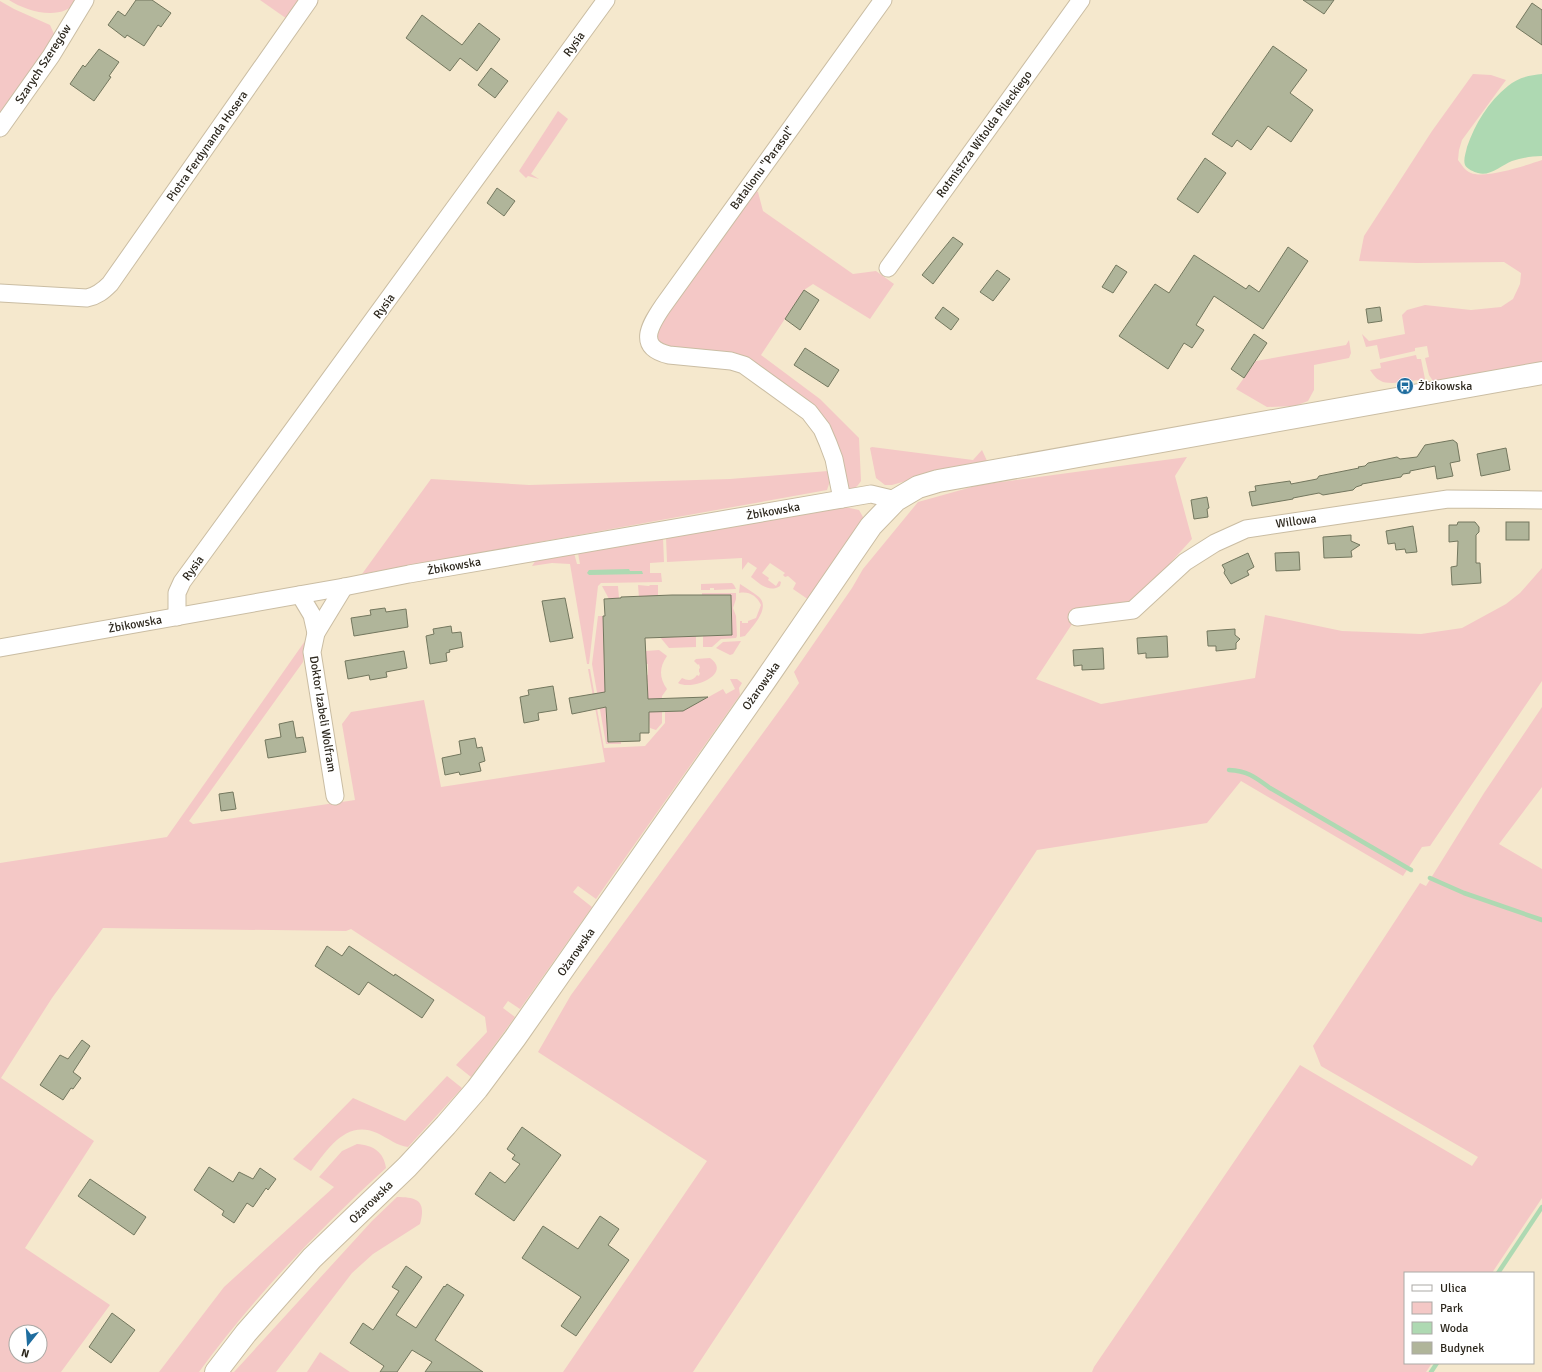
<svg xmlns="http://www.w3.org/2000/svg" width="1542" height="1372" font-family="Signika,sans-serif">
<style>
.green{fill:#f4c8c6;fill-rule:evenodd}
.water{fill:#aed9b2}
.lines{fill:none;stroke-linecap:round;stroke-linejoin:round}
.stream{stroke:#aed9b2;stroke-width:4.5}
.building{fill:#b0b59a;stroke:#73775e}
.minor-casing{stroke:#cabda3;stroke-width:19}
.secondary-casing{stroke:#cabda3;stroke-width:24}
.minor{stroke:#fff;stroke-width:17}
.secondary{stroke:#fff;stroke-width:22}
.labels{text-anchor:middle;stroke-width:3;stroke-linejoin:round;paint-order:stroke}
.street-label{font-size:12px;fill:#2c271d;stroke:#fff}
.poi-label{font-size:12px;fill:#2c271d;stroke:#fff;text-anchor:start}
</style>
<rect width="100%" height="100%" fill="#f5e8cd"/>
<g class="green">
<path d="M9 0H78C63 22 27 12 9 0Z"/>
<path d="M260 0H305L290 21Z"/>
<path d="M0 1 14 9 50 25 55 36 0 112Z"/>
<path d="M1473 74 1491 75 1506 80 1462 140 1459 150 1458 160C1462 165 1465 171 1471 173 1485 179 1527 165 1542 160V362L1433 381 1429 375 1425 358 1429 357 1427 346 1415 348V351L1380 359 1377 345 1366 347 1362 334 1369 341 1405 334 1402 315 1407 310 1425 305 1471 310 1501 307 1513 299 1520 284 1521 273 1504 262 1417 263 1359 261 1364 236 1432 131Z"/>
<path d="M558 111 568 119 531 174 539 179 528 176 526 178 519 171Z"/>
<path d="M752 188 758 192 763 211 853 274 876 271 894 284 870 319 813 284 804 290 761 355 820 399 859 438 861 481C857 487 855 489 848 489L831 436 744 359 670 350 656 339 659 318Z"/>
<path d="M1349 340 1351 353 1349 358 1314 365V390L1308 401 1295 406 1267 407 1236 389 1256 361 1346 345Z"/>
<path d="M1416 355 1417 359H1421L1425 379C1415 380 1389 386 1381 381 1376 379 1373 374 1370 370L1381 368 1380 363Z"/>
<path d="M872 447 973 460 982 450 988 463 937 472 892 485H885L876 478 870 448Z"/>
<path d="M1187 457 1175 476 1192 539 1134 603 1070 613 1072 624 1036 679 1101 704 1255 678 1265 615 1342 631 1421 634 1462 628 1506 604 1520 593 1542 568V681L1430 846 1422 847 1403 876 1241 781 1207 823 1037 850 693 1372H563L707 1161 538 1052 571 995 787 700 799 683 794 672 852 588 863 569 918 502 979 485Z"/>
<path d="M828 471 830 481 827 490 362 574 431 479 529 485 730 479Z"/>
<path d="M845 507 859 510 863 517 860 526 809 600 793 589 796 583 788 576 785 577 783 575 785 573 770 563 762 573 769 578 768 580 776 586 779 581 781 582 780 586C769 593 760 584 751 577L757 568 748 562 742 570V558L667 562 666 537Z"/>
<path d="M663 538 664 562 650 563V573H661L662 582 601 583 598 586 589 664H587L570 564 552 563 532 566 536 560 574 553 577 564H580L578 553Z"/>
<path d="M732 583 734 585 736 589 714 590V588H710V590H701V584Z"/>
<path d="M740 584C746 588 753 592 759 597 771 608 752 627 745 636L740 637V621H742V623H748V621L756 618 761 605C757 596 749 591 739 593Z"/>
<path d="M638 585 649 586 650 585H658V597L639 598Z"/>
<path d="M602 586H618L619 598 609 599Z"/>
<path d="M702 593H736V599L733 608 736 616 737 636 736 638 721 639 712 647H703V636L732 635 731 595 702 596Z"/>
<path d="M598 616H603L606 720 608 721 609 742H621V744H606L592 664Z"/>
<path d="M696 636V647L669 648 660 637Z"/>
<path d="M305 641 303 662 189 821 193 824 355 800 342 724 351 712 424 700 441 787 605 762 588 669H590L604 748 645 746 665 723V712L683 711 723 689 726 694 735 689 730 679H737L742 683 739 688 740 695 596 899 578 886 573 892 592 907 520 1009 508 1001 503 1008 515 1017 471 1077 456 1065 487 1032 485 1017 351 929 346 931 103 928 52 998 1 1078 94 1141 25 1248 110 1305 61 1372H0V863L167 837ZM16 1332H40V1356H16Z"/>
<path d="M741 641 733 654 730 655 716 648 723 642Z"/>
<path d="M659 650 667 656C659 667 659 678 667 689L662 696V723L656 730 650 728 649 718 648 717 647 693H648V682H647V675H648V664H646V651Z"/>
<path d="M710 658C733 674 692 691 678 683L682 678C688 681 693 681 697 675L699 676 700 673 699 672V669L700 668 699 664 698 665 694 661 696 659Z"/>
<path d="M1542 707V787L1499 844 1542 869V1198L1492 1273H1405V1363H1432L1426 1372H1092L1094 1367 1300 1065 1472 1166 1478 1157 1321 1066 1313 1046 1420 883 1426 886 1484 793Z"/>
<path d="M447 1076 462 1088 408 1147C397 1146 388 1138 377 1133 346 1119 327 1150 311 1171L293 1159 353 1098 405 1121Z"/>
<path d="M357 1144C373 1145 384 1152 386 1168 318 1230 253 1298 199 1372H159L224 1287 334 1187 319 1177 342 1151Z"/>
<path d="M397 1197C419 1197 426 1202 420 1224L373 1254 352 1273 276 1372H234L372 1221Z"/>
<path d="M320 1352 350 1372H307Z"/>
</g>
<g class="water">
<path d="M1542 74V156C1532 156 1522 158 1512 161 1502 165 1489 177 1478 173 1474 172 1467 169 1465 165 1463 160 1466 152 1467 147 1475 124 1488 102 1508 86 1517 78 1530 75 1542 74Z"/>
<path d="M629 569 630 571H642L643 574 589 575 587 573 589 570Z"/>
</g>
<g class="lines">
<g class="stream">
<path d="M1229 770C1248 771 1255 777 1270 788L1411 870"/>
<path d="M1430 878 1464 893 1542 920"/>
<path d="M1498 1273 1542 1207"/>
<path d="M1431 1372 1437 1363"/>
</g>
</g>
<g class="building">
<path d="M136 0H152L171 13 161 27 158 25 144 46 127 35 125 38 108 25 118 11 125 16Z"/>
<path d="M1303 0H1334L1324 14Z"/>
<path d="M1532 3 1542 10V45L1516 27Z"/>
<path d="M422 15 462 45 479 23 500 39 477 71 460 58 450 71 406 38Z"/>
<path d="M1273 46 1307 70 1290 93 1313 110 1291 142 1268 126 1251 150 1237 140 1232 147 1212 134Z"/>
<path d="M99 49 119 62 109 76 111 77 94 101 70 84 83 65 85 67Z"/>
<path d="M491 68 508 81 495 98 478 85Z"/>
<path d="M1205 158 1226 173 1198 213 1177 199Z"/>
<path d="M497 188 515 201 504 216 487 203Z"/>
<path d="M953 237 963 244 933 284 922 275Z"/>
<path d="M1288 247 1308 261 1263 329 1214 296 1196 325 1204 330 1192 348 1184 343 1168 369 1119 336 1155 284 1169 293 1194 255 1246 289 1249 285 1259 292Z"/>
<path d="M1116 265 1127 272 1113 293 1102 287Z"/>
<path d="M997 270 1010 279 993 301 980 292Z"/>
<path d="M804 290 819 300 800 330 785 319Z"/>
<path d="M943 307 959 319 951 330 935 318Z"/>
<path d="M1380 307 1382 321 1368 323 1366 309Z"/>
<path d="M1254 334 1267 343 1244 378 1231 369Z"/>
<path d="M805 348 839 370 828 387 794 365Z"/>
<path d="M1453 440 1457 443 1460 461 1450 463 1453 476 1437 479 1435 466 1410 471V473L1403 474 1401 477 1362 484V485L1356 487 1353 490 1323 495 1319 493 1293 498V499L1252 506 1249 492 1256 491 1255 486 1290 481 1291 484 1317 479 1319 476 1359 468 1358 467 1365 466 1368 463 1397 457 1400 459 1417 457 1425 445Z"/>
<path d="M1506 448 1510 470 1481 476 1477 454Z"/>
<path d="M1207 497 1209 508 1207 509 1208 517 1194 519 1191 500Z"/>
<path d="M1458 522H1475L1479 527V532L1476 535V563H1480L1481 583 1452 585 1451 567 1457 566 1458 541 1449 542V525H1457Z"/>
<rect x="1506" y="522" width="23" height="18"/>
<path d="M1413 526 1417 552 1406 553 1405 549 1396 550 1395 543 1388 544 1386 531Z"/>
<path d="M1351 535V541L1360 545 1351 551 1352 557 1324 558 1323 537Z"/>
<path d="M1299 552 1300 570 1276 571 1275 553Z"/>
<path d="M1248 553 1254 567 1247 571 1249 575 1231 584 1224 573 1225 570 1222 565Z"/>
<path d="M672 595H731L732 635 645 638 648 699 708 697 683 711 649 712V733H640V741L608 742 606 707 572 714 569 698 605 692 603 616H605L604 599 621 598V597Z"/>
<path d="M565 598 573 638 550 642 542 601Z"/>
<path d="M385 608 386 612 406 609 408 627 354 636 351 618 371 615 370 610Z"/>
<path d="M451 626 452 633 461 632 463 647 449 650 450 652 446 653 447 661 430 664 426 636 434 634 433 629Z"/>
<path d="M1235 629V635L1240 639 1236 643V649L1216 651V646H1208L1207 631Z"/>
<path d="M1167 636 1168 657 1146 658V653L1138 654 1137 638Z"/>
<path d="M1103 648 1104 669 1082 670V665L1074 666 1073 650Z"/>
<path d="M404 651 407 668 386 672 387 677 370 680 369 675 348 679 345 661Z"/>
<path d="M553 686 557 710 538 713 539 720 524 723 520 697 529 695 528 690Z"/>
<path d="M293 721 296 738 303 737 306 752 268 758 265 740 281 737 279 724Z"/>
<path d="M475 738 477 748 482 747 485 761 479 763 481 771 460 775 459 772 445 775 442 758 461 754 459 741Z"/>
<path d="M233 792 236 809 221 811 219 794Z"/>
<path d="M327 946 342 956 349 946 394 976 395 974 434 1000 422 1018 368 982 359 995 315 966Z"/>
<path d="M82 1040 90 1046 73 1072 81 1078 73 1089 71 1088 63 1100 40 1085 60 1055 68 1059Z"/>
<path d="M522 1127 561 1155 514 1221 475 1194 490 1172 505 1183 520 1164 512 1159 515 1155 507 1149Z"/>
<path d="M209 1167 233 1182 239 1172 253 1179 260 1168 276 1179 268 1190 266 1188 253 1207 247 1203 234 1223 222 1215 224 1211 194 1190Z"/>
<path d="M90 1179 146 1217 134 1235 78 1196Z"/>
<path d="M600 1216 619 1229 608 1245 629 1260 576 1336 561 1326 581 1297 522 1258 543 1226 578 1249Z"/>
<path d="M406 1266 422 1277 396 1315 416 1328 444 1286 445 1287 447 1284 464 1295 435 1340 483 1372H425L432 1362 412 1350 397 1372H380L384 1366 350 1343 363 1323 373 1330 399 1291 392 1287Z"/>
<path d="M112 1313 135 1330 111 1363 89 1347Z"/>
</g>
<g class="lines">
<g class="minor-casing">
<g id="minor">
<path d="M0 128 51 56 85 0"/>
<path d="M888 268 1081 0"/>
<path d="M0 293 87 298C97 296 103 291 110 284L309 0"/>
<path d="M842 499 834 459 828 443 822 429 809 412 744 365 731 361 669 355C636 347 650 325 663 306L883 0"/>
<path d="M300 595 312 615 316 633"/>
<path d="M177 617V593L182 582 606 0"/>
<path d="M1077 617 1133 610 1185 562 1215 543 1246 529 1448 499 1542 500"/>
<path d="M0 648 344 587 409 574 871 494 896 500"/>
<path d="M335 796 312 652 316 633 344 587"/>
</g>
</g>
<g class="secondary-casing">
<path id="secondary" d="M216 1372 246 1333 312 1258 407 1167 446 1125 477 1089 515 1038 764 682 871 526 896 500 918 487 938 481 1542 373"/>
</g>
<use href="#minor" class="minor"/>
<use href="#secondary" class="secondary"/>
</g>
<defs>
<g id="bus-disc" transform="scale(0.9)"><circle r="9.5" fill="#1f6d9f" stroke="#fff"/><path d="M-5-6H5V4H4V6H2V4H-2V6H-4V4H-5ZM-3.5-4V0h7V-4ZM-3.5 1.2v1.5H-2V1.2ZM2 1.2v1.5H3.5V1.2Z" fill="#fff"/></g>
</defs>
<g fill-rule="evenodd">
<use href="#bus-disc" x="1405" y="386"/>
</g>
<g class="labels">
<g class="street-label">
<text transform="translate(574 44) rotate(-54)" y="4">Rysia</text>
<text transform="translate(43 64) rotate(-57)" y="4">Szarych Szeregów</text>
<text transform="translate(984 134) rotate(-54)" y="4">Rotmistrza Witolda Pileckiego</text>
<text transform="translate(207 146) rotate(-55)" y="4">Piotra Ferdynanda Hosera</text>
<text transform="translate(762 168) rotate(-54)" y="4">Batalionu "Parasol"</text>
<text transform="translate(384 306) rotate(-54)" y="4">Rysia</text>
<text transform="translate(773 511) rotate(-10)" y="4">Żbikowska</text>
<text transform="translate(1296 521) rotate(-8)" y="4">Willowa</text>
<text transform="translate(454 566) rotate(-10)" y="4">Żbikowska</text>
<text transform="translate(193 568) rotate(-54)" y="4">Rysia</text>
<text transform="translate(135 624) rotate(-10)" y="4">Żbikowska</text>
<text transform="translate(761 686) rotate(-55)" y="4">Ożarowska</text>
<text transform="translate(323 714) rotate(81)" y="4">Doktor Izabeli Wolfram</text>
<text transform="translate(576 952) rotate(-55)" y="4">Ożarowska</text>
<text transform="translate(371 1202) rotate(-44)" y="4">Ożarowska</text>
</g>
<g class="poi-label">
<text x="1418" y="390">Żbikowska</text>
</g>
</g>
<rect x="1404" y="1272" width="130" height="92" fill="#ffffff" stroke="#aba9a5"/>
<rect x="1412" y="1285" width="20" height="6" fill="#ffffff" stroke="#aba9a5"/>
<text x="1440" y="1292" font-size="12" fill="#2c271d">Ulica</text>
<rect x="1412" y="1302" width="20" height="12" fill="#f4c8c6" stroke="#aba9a5"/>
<text x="1440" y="1312" font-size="12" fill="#2c271d">Park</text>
<rect x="1412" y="1322" width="20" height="12" fill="#aed9b2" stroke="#aba9a5"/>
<text x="1440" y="1332" font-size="12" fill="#2c271d">Woda</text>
<rect x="1412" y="1342" width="20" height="12" fill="#b0b59a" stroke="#aba9a5"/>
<text x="1440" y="1352" font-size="12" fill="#2c271d">Budynek</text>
<g transform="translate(28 1344) rotate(197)"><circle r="19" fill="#ffffff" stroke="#aba9a5"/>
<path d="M0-3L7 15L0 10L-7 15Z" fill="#1f6d9f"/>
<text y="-6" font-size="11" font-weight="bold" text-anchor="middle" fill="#2c271d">N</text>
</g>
</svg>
